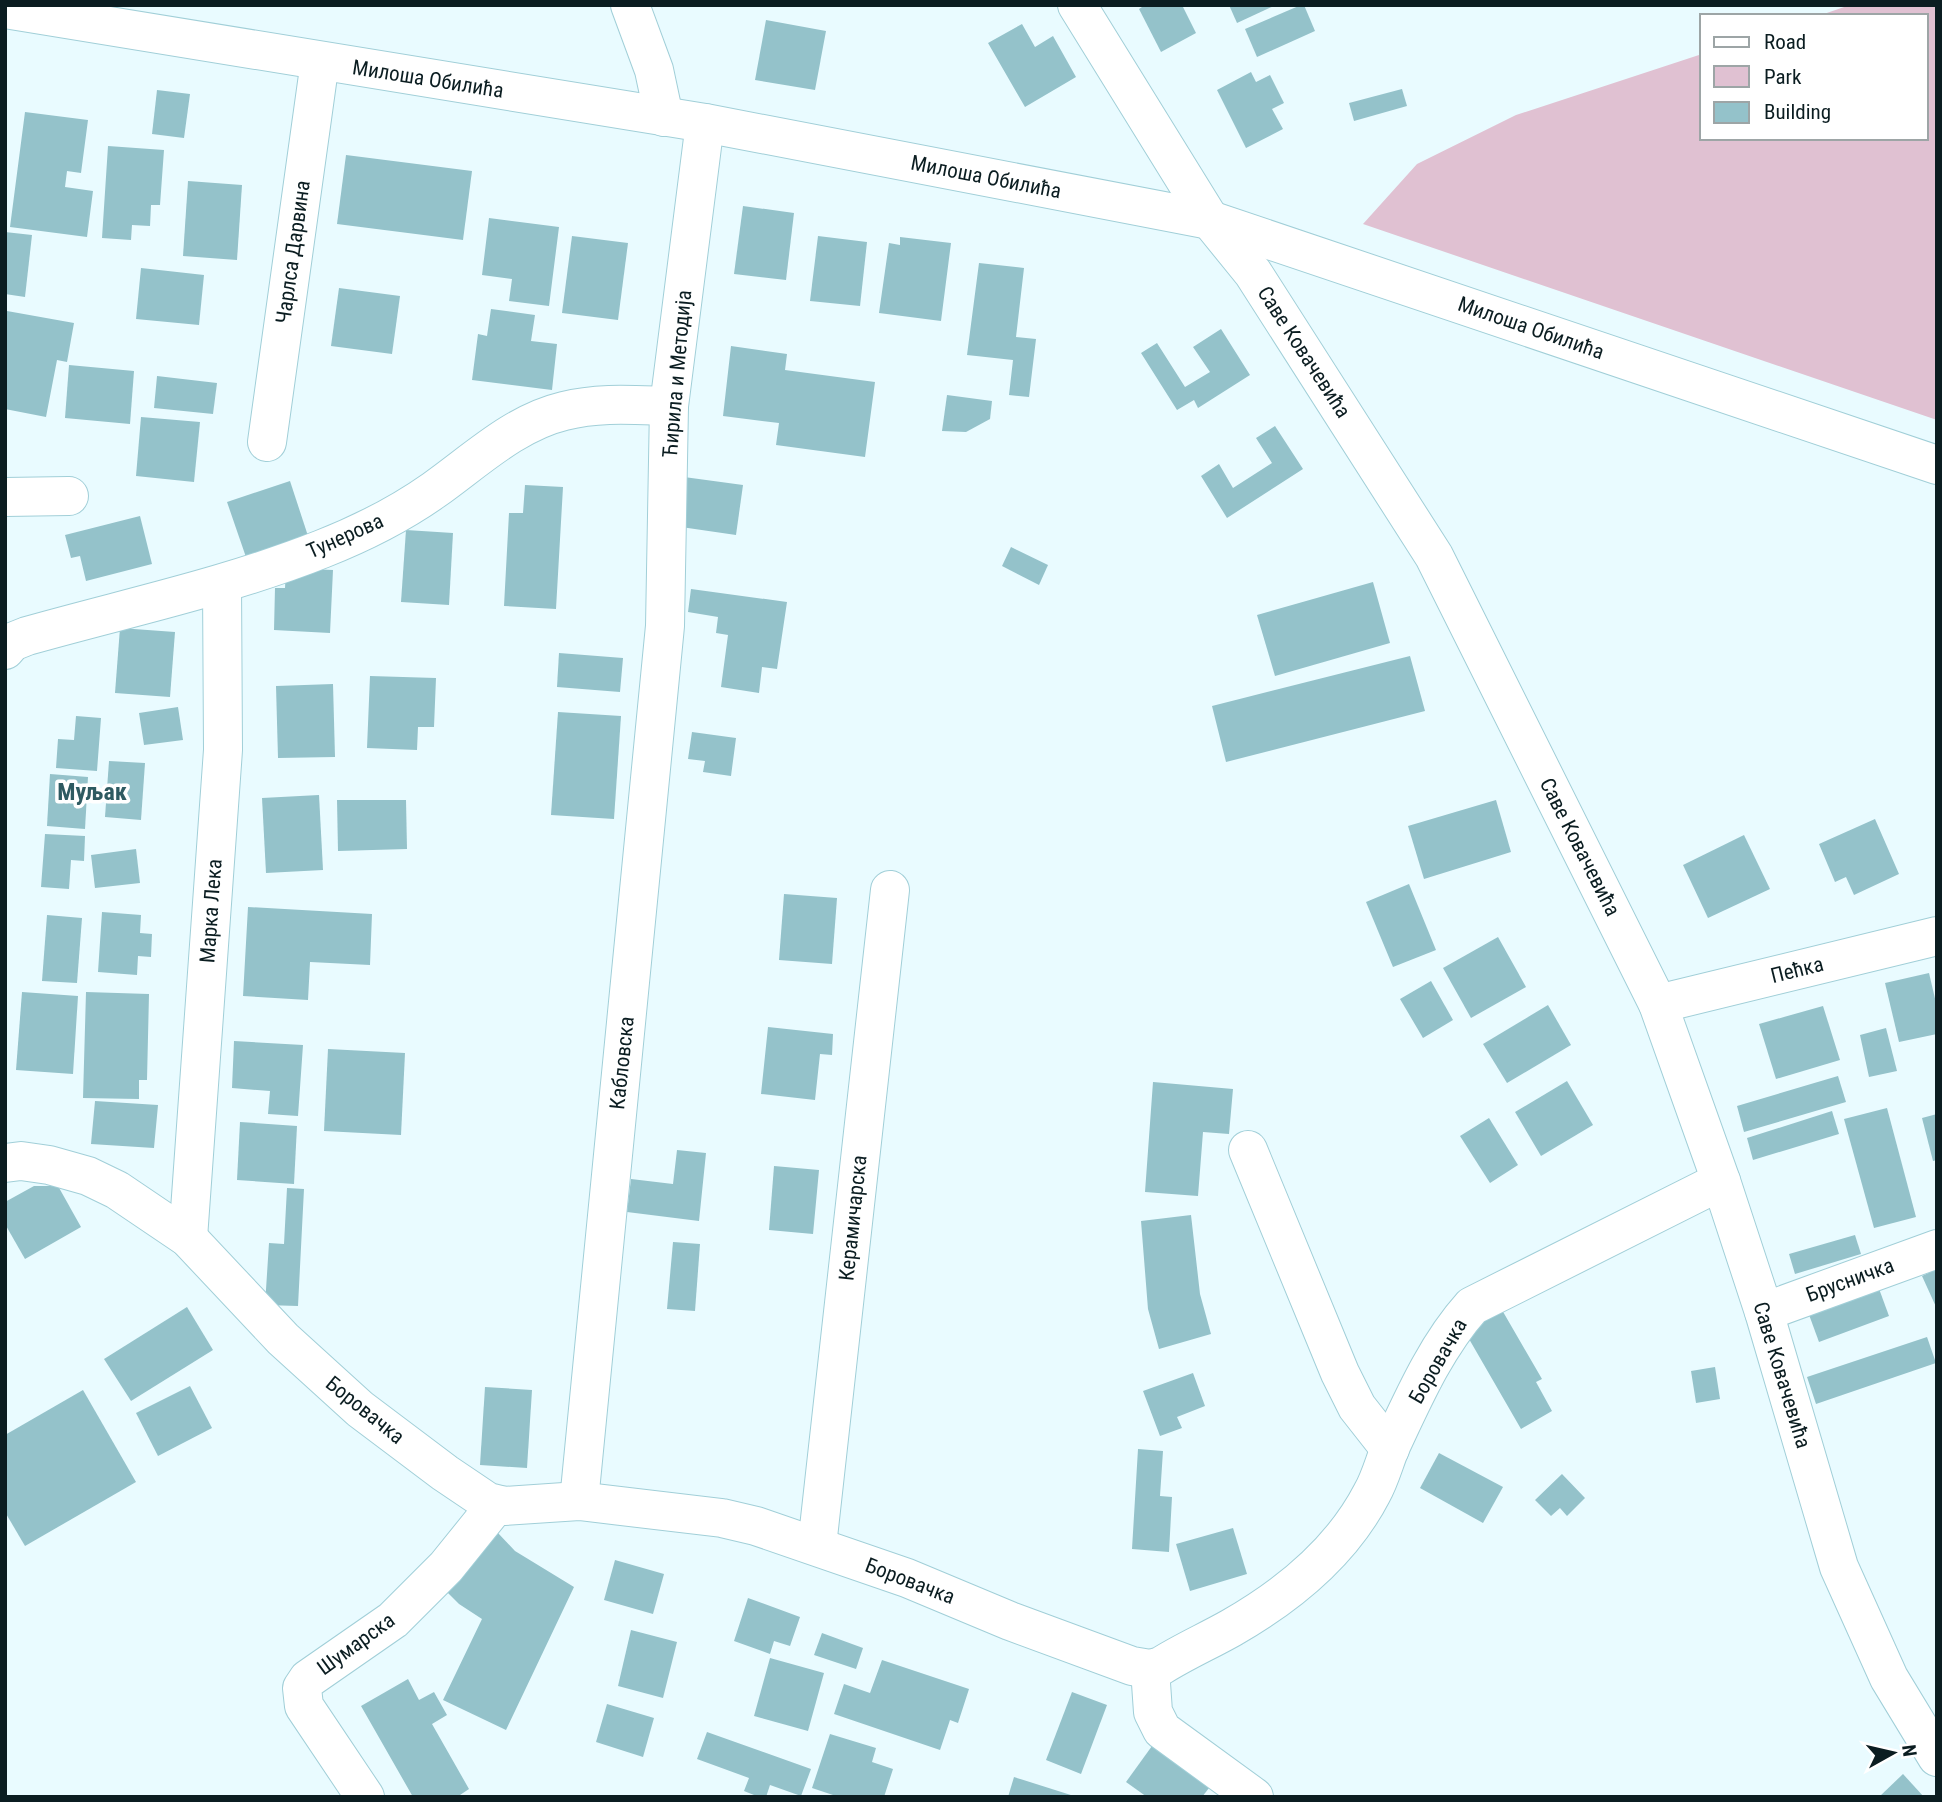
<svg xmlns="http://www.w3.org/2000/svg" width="1942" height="1802" font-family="'Roboto Condensed',sans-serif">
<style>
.green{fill:#e0c1d2}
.building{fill:#94c2ca}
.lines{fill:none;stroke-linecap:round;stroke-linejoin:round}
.street-casing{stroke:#a1cfd8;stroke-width:40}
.primary-casing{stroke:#a1cfd8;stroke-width:40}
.street{stroke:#fff;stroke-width:38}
.primary{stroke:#fff;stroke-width:38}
.labels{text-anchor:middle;stroke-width:7;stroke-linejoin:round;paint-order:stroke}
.street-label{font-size:21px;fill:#0b1d21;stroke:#fff}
.quarter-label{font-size:24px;font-weight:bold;fill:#2e5a61;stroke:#fff}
</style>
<rect width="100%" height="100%" fill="#e9fbff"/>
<path class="green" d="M1850 5H1937V420L1363 224 1417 164 1516 115 1702 54V138H1926V16H1818Z"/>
<g class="building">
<path d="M1145 5H1182L1196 33 1161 52 1139 9Z"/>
<path d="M1229 5H1276L1237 23Z"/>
<path d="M1301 5H1304L1315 31 1257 57 1245 29Z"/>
<path d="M766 20 826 31 815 90 755 80Z"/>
<path d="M1022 24 1035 47 1053 36 1076 77 1025 107 988 43Z"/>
<path d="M1251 72 1256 82 1270 75 1284 103 1272 109 1283 129 1246 148 1217 90Z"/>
<path d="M1402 89 1407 106 1354 121 1349 103Z"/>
<path d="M157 90 190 94 184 138 152 134Z"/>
<path d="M25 112 88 120 81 173 67 171 65 187 93 191 87 237 10 227Z"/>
<path d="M108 146 164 150 160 205H151L150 226 132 225 131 240 102 238Z"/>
<path d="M346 155 472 171 463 240 337 224Z"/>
<path d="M188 181 242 185 237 260 183 256Z"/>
<path d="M743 206 794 213 786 280 734 274Z"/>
<path d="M489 218 559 227 549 306 509 301 512 279 482 275Z"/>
<path d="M5 232 32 235 25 297 5 294Z"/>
<path d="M572 236 628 243 618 320 562 313Z"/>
<path d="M818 236 867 242 860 306 810 301Z"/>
<path d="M900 237 951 243 941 321 879 313 889 243 900 245Z"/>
<path d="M979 263 1024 268 1016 337 1036 339 1029 397 1009 395 1013 360 967 355Z"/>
<path d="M141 268 204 275 199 325 136 319Z"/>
<path d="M339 288 400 296 392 354 331 346Z"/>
<path d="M491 309 535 315 531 341 557 344 552 390 472 380 478 334 487 336Z"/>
<path d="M7 311 74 323 67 362 57 360 46 417 5 409V322Z"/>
<path d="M1221 329 1250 375 1198 408 1194 400 1177 410 1141 353 1157 343 1185 387 1210 372 1193 347Z"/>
<path d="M731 346 787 354 785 370 875 382 865 457 776 445 779 423 723 416Z"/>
<path d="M69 365 134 371 130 424 65 418Z"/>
<path d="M157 376 217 383 213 414 154 408Z"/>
<path d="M947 395 992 401 990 419 966 432 942 431Z"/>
<path d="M141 417 200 422 194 482 136 476Z"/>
<path d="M1275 426 1303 469 1227 518 1201 476 1219 464 1233 488 1272 463 1256 438Z"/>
<path d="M684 477 743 485 736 535 681 527Z"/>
<path d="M290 481 309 539 247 560 227 502Z"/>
<path d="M525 485 563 487 556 609 504 606 509 513H523Z"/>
<path d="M140 516 152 564 86 581 80 556 71 558 65 535Z"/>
<path d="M406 530 453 533 449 605 401 602Z"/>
<path d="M1011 547 1048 565 1039 585 1002 566Z"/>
<path d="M286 568 333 570 330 633 274 630 275 588H285Z"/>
<path d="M1373 582 1390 643 1275 676 1257 615Z"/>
<path d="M691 589 787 602 777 669 762 667 759 693 721 687 728 635 716 633 718 617 688 612Z"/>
<path d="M120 628 175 632 170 697 115 693Z"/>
<path d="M559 653 623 658 620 692 557 687Z"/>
<path d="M1410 656 1425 711 1226 762 1212 706Z"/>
<path d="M370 676 436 678 434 727H418L417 750 367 748Z"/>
<path d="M333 684 335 757 278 758 276 686Z"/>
<path d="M178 707 183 740 144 745 139 713Z"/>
<path d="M558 712 621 716 614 819 551 815Z"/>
<path d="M76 716 101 718 97 771 56 768 58 739 74 740Z"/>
<path d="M692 732 736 738 731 776 703 772 705 761 688 759Z"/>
<path d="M109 761 145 763 141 820 105 817Z"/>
<path d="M50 774 88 777 85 829 47 826Z"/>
<path d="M319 795 323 870 266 873 262 798Z"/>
<path d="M337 800H406L407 849 338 851Z"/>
<path d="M1496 800 1511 852 1424 879 1408 826Z"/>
<path d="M1875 819 1899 874 1854 895 1846 877 1835 882 1819 844Z"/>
<path d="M45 834 85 836 84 861 71 860 69 889 41 887Z"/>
<path d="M1744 835 1770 889 1708 918 1683 865Z"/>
<path d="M136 849 140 883 95 888 91 855Z"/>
<path d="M1409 884 1436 950 1393 967 1366 902Z"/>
<path d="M784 894 837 898 832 964 779 960Z"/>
<path d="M248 907 372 914 370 965 310 962 308 1000 243 996Z"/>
<path d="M102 912 141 915 140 933 152 934 151 957 138 956 137 975 98 972Z"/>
<path d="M47 915 82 918 77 983 42 981Z"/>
<path d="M1498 937 1526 987 1471 1018 1443 968Z"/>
<path d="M1929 973 1937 1007V1034L1899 1042 1885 983Z"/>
<path d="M1431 981 1453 1020 1423 1038 1400 999Z"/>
<path d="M22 992 78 996 73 1074 16 1070Z"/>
<path d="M86 992 149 994 147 1080H139V1099L83 1098Z"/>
<path d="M1548 1005 1571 1045 1507 1083 1483 1044Z"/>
<path d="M1823 1006 1840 1060 1776 1079 1759 1024Z"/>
<path d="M768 1027 833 1034 832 1055 820 1054 815 1100 761 1094Z"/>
<path d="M1886 1028 1897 1071 1869 1077 1860 1035Z"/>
<path d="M234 1041 303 1045 298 1116 268 1114 270 1091 232 1088Z"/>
<path d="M328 1049 405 1053 401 1135 324 1131Z"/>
<path d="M1838 1076 1846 1102 1744 1132 1737 1106Z"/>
<path d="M1567 1081 1593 1125 1541 1156 1515 1112Z"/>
<path d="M1153 1082 1233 1089 1229 1134 1203 1132 1198 1196 1145 1192Z"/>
<path d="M95 1101 158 1105 154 1148 91 1144Z"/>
<path d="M1887 1108 1916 1217 1874 1228 1844 1119Z"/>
<path d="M1832 1111 1839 1134 1753 1160 1747 1138Z"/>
<path d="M1937 1114V1160L1933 1161 1922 1118Z"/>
<path d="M1489 1118 1518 1165 1490 1183 1460 1136Z"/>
<path d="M240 1122 297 1126 294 1184 237 1180Z"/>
<path d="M677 1150 706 1153 699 1221 627 1212 631 1179 673 1184Z"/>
<path d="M774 1166 819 1170 813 1234 769 1230Z"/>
<path d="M34 1186H58L81 1227 25 1259 5 1224V1202Z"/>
<path d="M287 1188 304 1189 298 1306 265 1305 269 1243 284 1244Z"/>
<path d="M1191 1215 1200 1294 1211 1334 1159 1349 1148 1309 1141 1221Z"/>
<path d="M1855 1235 1861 1254 1795 1274 1789 1254Z"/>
<path d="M673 1242 700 1244 695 1311 667 1309Z"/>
<path d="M1937 1269V1309L1922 1276Z"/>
<path d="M1878 1286 1889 1316 1819 1342 1808 1312Z"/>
<path d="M187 1307 213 1350 131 1401 104 1359Z"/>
<path d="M1502 1310 1542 1379 1536 1382 1552 1411 1521 1429 1465 1332Z"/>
<path d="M1927 1337 1936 1363 1816 1404 1807 1377Z"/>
<path d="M1715 1367 1720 1399 1696 1403 1691 1371Z"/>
<path d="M1193 1373 1205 1406 1177 1417 1182 1428 1160 1436 1143 1391Z"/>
<path d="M190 1386 212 1428 158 1456 136 1413Z"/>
<path d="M485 1387 532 1390 527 1468 480 1465Z"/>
<path d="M83 1390 136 1482 25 1546 5 1512V1435Z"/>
<path d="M1138 1449 1163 1451 1160 1496 1172 1497 1169 1552 1132 1549Z"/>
<path d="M1439 1453 1503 1487 1483 1523 1420 1488Z"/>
<path d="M1562 1474 1585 1498 1567 1516 1560 1508 1551 1516 1535 1500Z"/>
<path d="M1233 1528 1247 1574 1190 1591 1176 1544Z"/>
<path d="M498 1533 515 1551 574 1587 506 1730 443 1700 482 1619 459 1604 442 1587Z"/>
<path d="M615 1560 664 1574 653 1614 604 1600Z"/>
<path d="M748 1598 800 1617 790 1646 774 1641 770 1654 734 1641Z"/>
<path d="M631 1630 677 1642 663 1698 618 1686Z"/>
<path d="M822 1633 863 1648 856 1669 814 1655Z"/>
<path d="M770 1658 824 1673 808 1731 754 1716Z"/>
<path d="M882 1660 969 1689 958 1723 950 1720 940 1750 834 1714 844 1684 870 1693Z"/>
<path d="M408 1679 419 1700 434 1692 447 1715 432 1724 469 1789 457 1797H413L361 1706Z"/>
<path d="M1072 1692 1107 1705 1081 1774 1046 1760Z"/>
<path d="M607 1704 654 1718 643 1757 596 1742Z"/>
<path d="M707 1732 811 1769 801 1796 770 1785 766 1797H759L744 1791 749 1778 697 1759Z"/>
<path d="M830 1734 876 1748 872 1762 893 1769 884 1797H839L812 1788Z"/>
<path d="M1152 1746 1209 1788 1202 1797H1147L1126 1782Z"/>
<path d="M1903 1774 1924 1797H1879Z"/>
<path d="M1014 1777 1074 1796V1797H1008Z"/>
</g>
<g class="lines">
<g class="street-casing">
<g id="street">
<path d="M630 5 654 70 664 117"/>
<path d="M1077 5 1210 220 1253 273 1434 556 1658 1004 1721 1181 1764 1312 1839 1567 1889 1678 1937 1757"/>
<path d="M267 442 320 61"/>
<path d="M5 497 69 496"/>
<path d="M5 650 12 642 27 636C126 608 226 587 322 549 360 534 400 514 434 490 475 461 514 423 564 411 599 402 634 405 669 406"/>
<path d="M1658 1004 1937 936"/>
<path d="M1248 1150 1340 1373 1357 1407 1390 1449"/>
<path d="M5 1163 21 1161 49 1165 88 1176 117 1190 188 1238 283 1339 360 1409 445 1473 488 1502 504 1506 579 1501 722 1518 756 1526 907 1578 1010 1621 1132 1666 1150 1669 1161 1666C1183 1652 1208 1641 1231 1628 1287 1596 1342 1551 1372 1493 1380 1479 1384 1463 1390 1448 1413 1399 1436 1346 1472 1306L1721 1181"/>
<path d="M188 1238 223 750 222 584"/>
<path d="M1764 1312 1937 1249"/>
<path d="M579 1501 665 626 669 406 705 123"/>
<path d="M817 1546 890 890"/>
<path d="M1150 1669 1153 1712 1162 1730 1254 1797"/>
<path d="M365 1797 304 1706 302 1688 308 1679 393 1620 446 1567 496 1505"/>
</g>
</g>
<g class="primary-casing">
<path id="primary" d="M5 9 705 123 1210 220 1937 465"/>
</g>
<use href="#street" class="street"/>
<use href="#primary" class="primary"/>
</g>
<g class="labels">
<g class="street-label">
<text transform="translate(428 79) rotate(9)" y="7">Милоша Обилића</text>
<text transform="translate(986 177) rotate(11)" y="7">Милоша Обилића</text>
<text transform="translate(293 252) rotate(-82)" y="7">Чарлса Дарвина</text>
<text transform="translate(1531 328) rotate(19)" y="7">Милоша Обилића</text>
<text transform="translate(1304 352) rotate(57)" y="7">Саве Ковачевића</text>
<text transform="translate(677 374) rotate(-85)" y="7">Ћирила и Методија</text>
<text transform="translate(345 536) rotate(-24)" y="7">Тунерова</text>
<text transform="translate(1580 847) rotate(63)" y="7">Саве Ковачевића</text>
<text transform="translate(211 911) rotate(-86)" y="7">Марка Лека</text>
<text transform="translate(1797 970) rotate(-14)" y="7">Пећка</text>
<text transform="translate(622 1063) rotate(-84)" y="7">Кабловска</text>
<text transform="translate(853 1218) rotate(-84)" y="7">Керамичарска</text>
<text transform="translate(1850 1280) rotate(-20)" y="7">Брусничка</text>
<text transform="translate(1438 1361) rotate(-60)" y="7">Боровачка</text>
<text transform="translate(1782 1375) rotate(73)" y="7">Саве Ковачевића</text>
<text transform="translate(365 1410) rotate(39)" y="7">Боровачка</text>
<text transform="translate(910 1581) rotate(21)" y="7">Боровачка</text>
<text transform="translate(356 1644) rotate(-36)" y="7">Шумарска</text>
</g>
<g class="quarter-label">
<text x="92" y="800">Муљак</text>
</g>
</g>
<rect width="1942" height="1802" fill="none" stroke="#0b1d21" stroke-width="14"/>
<rect x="1700" y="14" width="228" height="126" fill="#ffffff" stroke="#9da5a6" stroke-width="2"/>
<rect x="1714" y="37" width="35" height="10" fill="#ffffff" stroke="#9da5a6" stroke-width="2"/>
<text x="1764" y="49" font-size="21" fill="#0b1d21">Road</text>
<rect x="1714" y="66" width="35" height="21" fill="#e0c1d2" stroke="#9da5a6" stroke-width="2"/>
<text x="1764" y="84" font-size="21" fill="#0b1d21">Park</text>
<rect x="1714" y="102" width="35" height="21" fill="#94c2ca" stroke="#9da5a6" stroke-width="2"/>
<text x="1764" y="119" font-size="21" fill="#0b1d21">Building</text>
<g transform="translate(1893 1753) rotate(82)" stroke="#ffffff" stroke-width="5" paint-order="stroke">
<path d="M0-5L12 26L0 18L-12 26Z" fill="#0b1d21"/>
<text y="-10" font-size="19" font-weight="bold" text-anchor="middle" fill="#0b1d21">N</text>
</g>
</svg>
